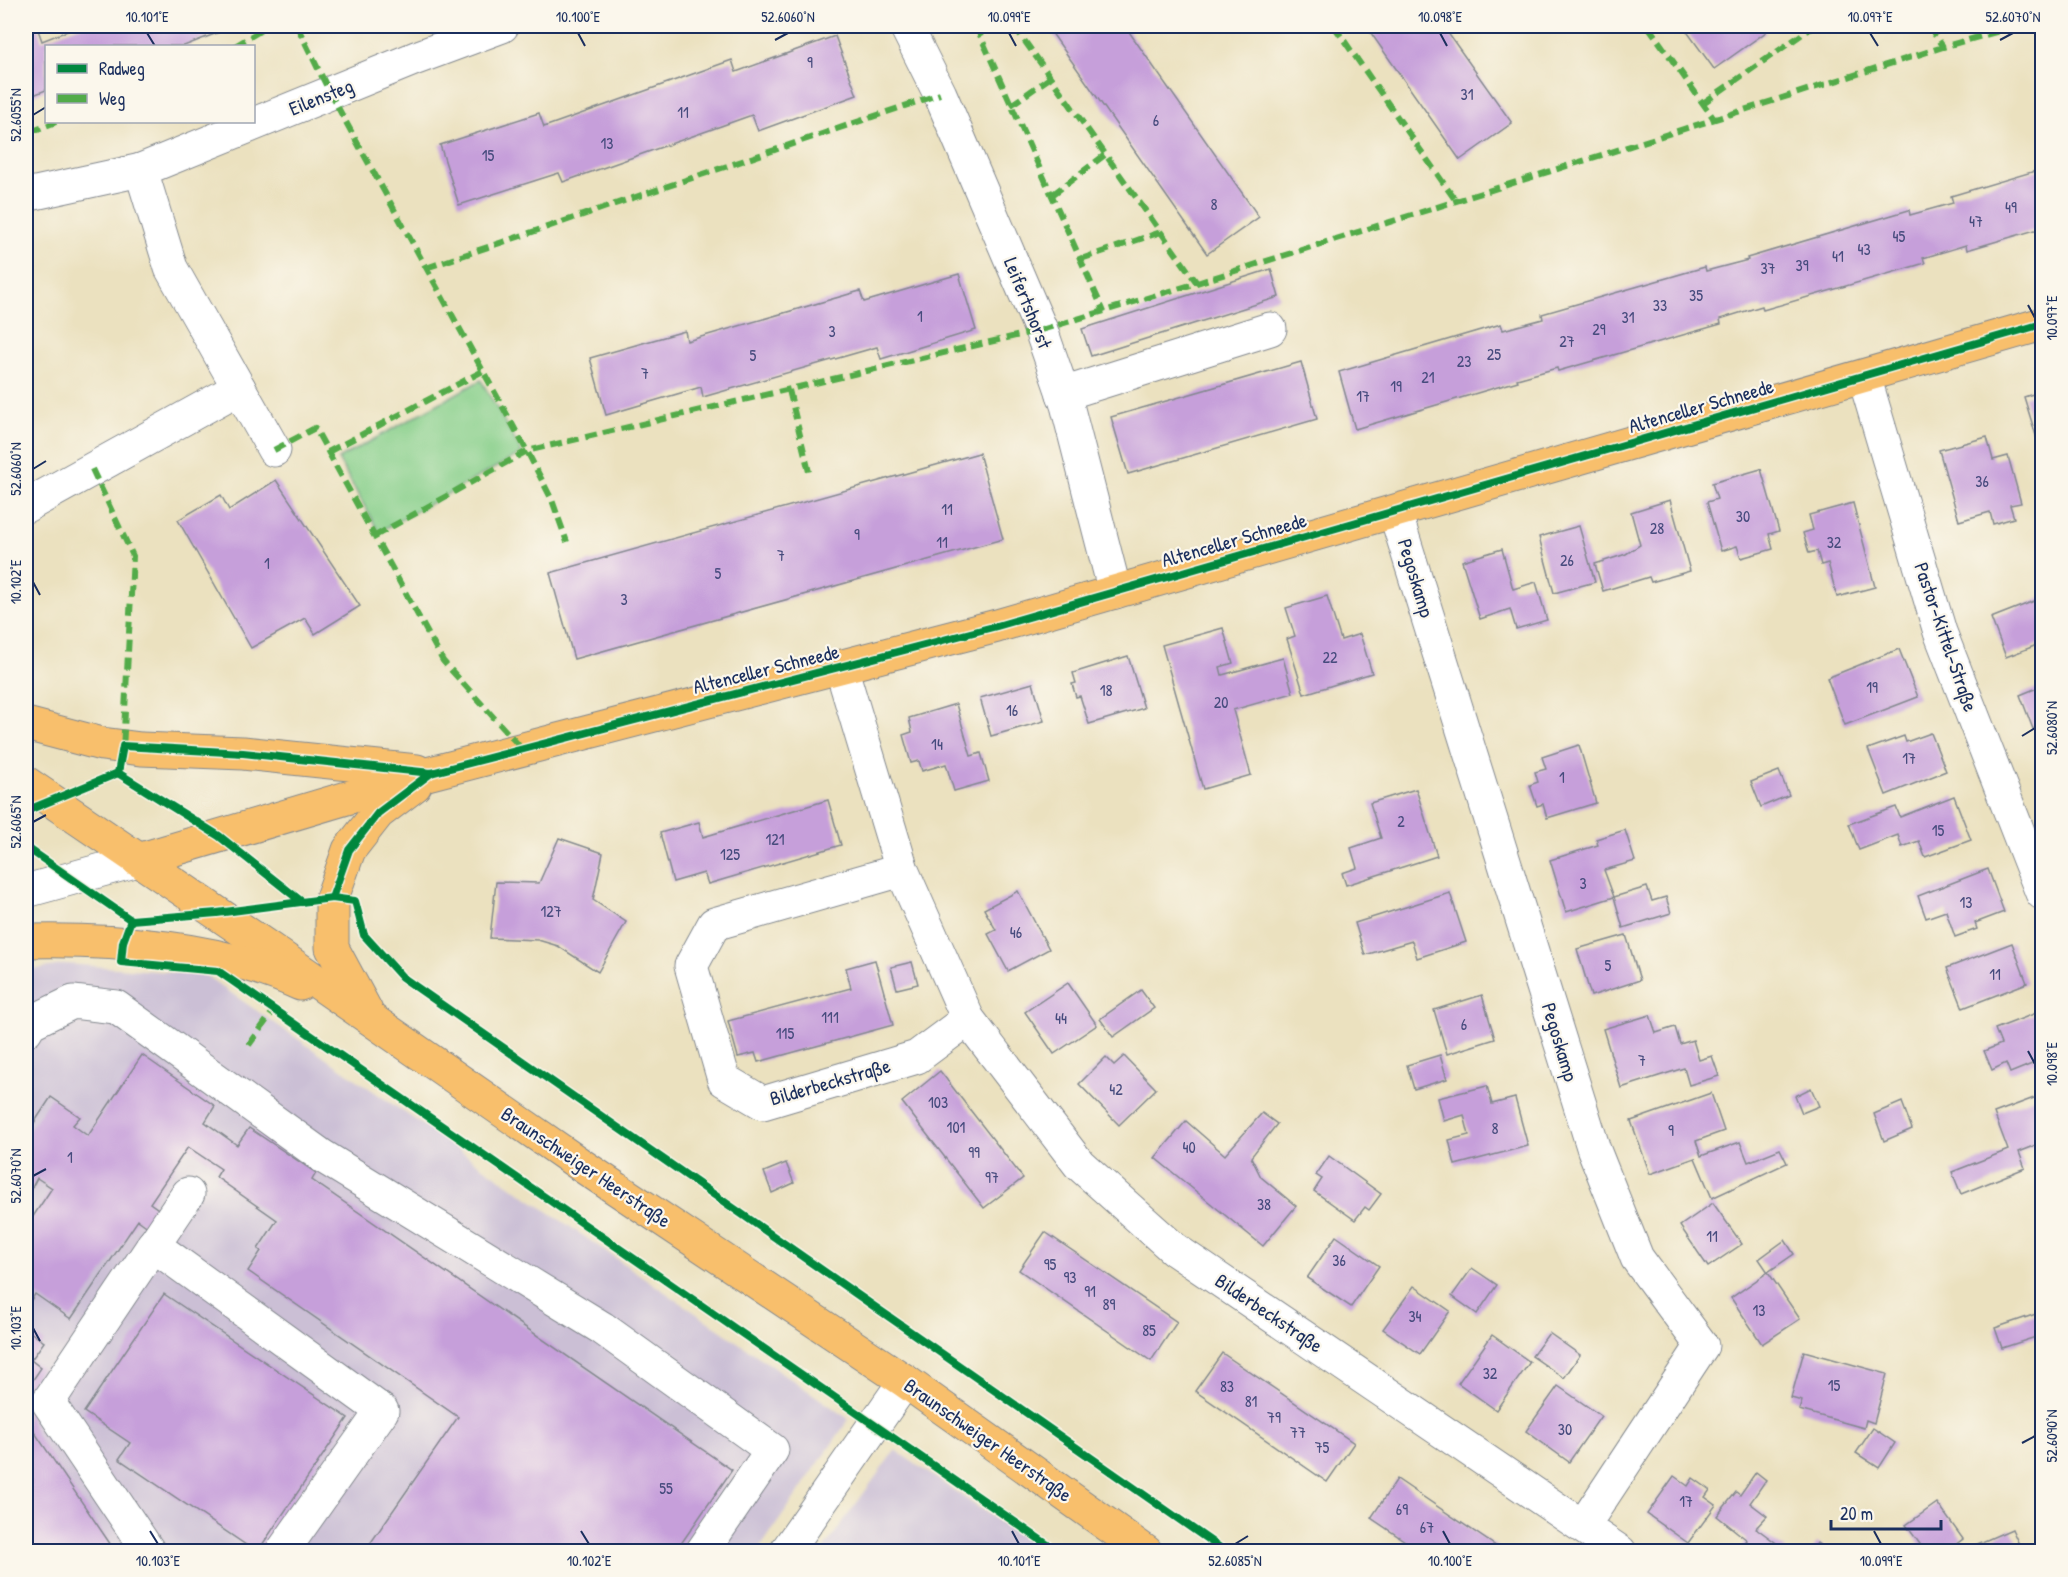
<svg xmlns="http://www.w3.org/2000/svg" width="2068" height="1577" font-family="'Patrick Hand',sans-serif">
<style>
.industrial{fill:#cbbfd5}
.green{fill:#87cf8a;stroke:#517f74;stroke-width:1.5}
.building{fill:#c69fda}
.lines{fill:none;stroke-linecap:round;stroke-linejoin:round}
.minor-casing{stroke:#83888e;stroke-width:35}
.major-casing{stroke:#83888e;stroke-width:35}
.minor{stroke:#fff;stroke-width:33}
.major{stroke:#f8bf6c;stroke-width:33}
.quiet{stroke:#52ab49;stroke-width:6;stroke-dasharray:12 6;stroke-linecap:butt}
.cycleway-casing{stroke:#fbf7ec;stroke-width:11}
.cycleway{stroke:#00873e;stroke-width:8}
.ticks{fill:none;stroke:#1b2f5e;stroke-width:2}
.labels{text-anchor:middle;stroke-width:4.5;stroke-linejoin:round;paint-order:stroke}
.number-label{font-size:16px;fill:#464b7d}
.street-label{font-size:20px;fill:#1b2f5e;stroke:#fbf7ec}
.neatline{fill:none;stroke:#1b2f5e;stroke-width:2}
.ticks-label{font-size:15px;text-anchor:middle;fill:#1b2f5e}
</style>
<rect width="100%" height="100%" fill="#fbf7ec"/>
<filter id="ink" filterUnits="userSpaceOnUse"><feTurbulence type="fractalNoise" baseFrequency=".0167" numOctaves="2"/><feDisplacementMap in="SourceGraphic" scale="12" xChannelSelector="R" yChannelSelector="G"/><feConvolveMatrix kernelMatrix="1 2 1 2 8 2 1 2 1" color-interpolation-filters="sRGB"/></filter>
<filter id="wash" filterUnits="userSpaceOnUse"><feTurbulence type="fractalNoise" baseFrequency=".008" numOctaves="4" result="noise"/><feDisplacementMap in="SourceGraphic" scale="24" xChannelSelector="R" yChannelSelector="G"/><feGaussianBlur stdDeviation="1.35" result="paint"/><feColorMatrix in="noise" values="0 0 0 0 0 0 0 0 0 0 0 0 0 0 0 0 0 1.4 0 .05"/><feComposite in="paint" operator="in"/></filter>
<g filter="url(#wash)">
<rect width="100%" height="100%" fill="#ebe1bf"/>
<g class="industrial">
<path d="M67 964 205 975 849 1419 758 1551 26 1552V971Z"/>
<path d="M895 1450 1042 1551H822Z"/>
</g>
<path class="green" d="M481 380 522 453 379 532 338 459Z"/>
<g id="blocks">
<g class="building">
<path d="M80 26H235L184 46H46V90L26 98V31L37 27 42 41Z"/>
<path d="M1047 26H1125L1259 217 1207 254Z"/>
<path d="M1366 26H1443L1512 123 1460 160Z"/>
<path d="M1683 26H1761L1766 32 1714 69Z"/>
<path d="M835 36 857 95 758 131 752 115 563 182 559 173 459 205 440 145 539 113 544 127 732 60 736 72Z"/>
<path d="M2042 169V228L1967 250 1966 245 1923 258 1925 263 1763 310 1762 306 1720 319 1721 324 1558 371 1557 368 1517 379 1518 381 1355 429 1339 372 1501 324 1503 330 1543 319 1542 314 1705 267 1706 271 1748 260 1747 258 1909 210 1910 215 1953 203 1951 196Z"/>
<path d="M1271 269 1279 297 1091 356 1082 329Z"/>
<path d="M959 274 976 330 881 359 877 347 703 397 701 387 606 415 590 358 685 331 687 341 860 291 864 302Z"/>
<path d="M1301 362 1317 419 1128 474 1111 417Z"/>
<path d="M2042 391V455L2024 397Z"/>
<path d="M1987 437 1993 460 2008 456 2021 503 2010 505 2014 518 1993 524 1990 512 1959 521 1939 450Z"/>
<path d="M979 453 1003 539 574 659 550 573Z"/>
<path d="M1761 469 1779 531 1769 534 1773 549 1741 558 1737 546 1721 551 1707 502 1717 499 1712 483Z"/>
<path d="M276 480 360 606 315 634 305 618 251 648 178 520 221 495 229 510Z"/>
<path d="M1670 500 1690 571 1651 582 1649 577 1603 591 1595 564 1626 554 1640 545 1631 512Z"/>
<path d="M1853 503 1875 587 1837 597 1828 563 1821 565 1817 551 1809 553 1803 533 1813 530 1809 515Z"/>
<path d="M1579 526 1595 582 1554 593 1539 537Z"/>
<path d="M1502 549 1513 589 1536 582 1547 620 1516 629 1510 609 1480 619 1462 561Z"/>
<path d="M1327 596 1341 640 1360 634 1372 673 1304 694 1287 639 1295 636 1286 608Z"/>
<path d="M2042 598V643L2006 657 1991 618Z"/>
<path d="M1223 628 1233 663 1220 667 1222 675 1283 658 1293 693 1233 710 1251 775 1203 789 1162 645Z"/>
<path d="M1899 649 1918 697 1845 725 1827 678Z"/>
<path d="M1128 656 1144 708 1089 724 1080 696 1076 697 1072 684 1076 683 1073 673Z"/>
<path d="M1033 683 1044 721 991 736 980 698Z"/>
<path d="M2042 686V725L2033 729 2020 695Z"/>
<path d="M956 704 971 756 981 753 989 781 954 791 946 764 922 771 919 761 911 763 903 735 912 732 909 718Z"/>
<path d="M1931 733 1946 771 1886 795 1868 749 1904 736 1906 742Z"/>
<path d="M1579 745 1596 803 1547 818 1543 804 1537 806 1530 785 1538 782 1535 772 1546 769 1542 757Z"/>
<path d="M1779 771 1789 795 1761 807 1751 782Z"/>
<path d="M1416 789 1437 856 1346 885 1342 873 1357 868 1351 848 1381 838 1370 803Z"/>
<path d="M1954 796 1971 840 1925 857 1919 841 1902 847 1898 835 1859 850 1849 824 1896 807 1900 817Z"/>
<path d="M828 800 841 845 708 884 704 873 673 882 660 833 699 822 703 837Z"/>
<path d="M1625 830 1635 861 1604 870 1614 897 1566 912 1550 860 1598 845 1596 839Z"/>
<path d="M559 838 603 853 593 900 626 922 598 972 558 946 538 940 490 938 496 882 539 883Z"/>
<path d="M1988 869 2004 912 1975 923 1977 929 1955 937 1946 911 1926 918 1918 896Z"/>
<path d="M1647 887 1652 901 1666 897 1671 913 1623 928 1614 897Z"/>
<path d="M1018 891 1049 949 1008 971 988 934 996 930 984 909Z"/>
<path d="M1450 893 1466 942 1417 958 1412 941 1365 955 1355 923Z"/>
<path d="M1626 935 1640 980 1591 996 1577 949Z"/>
<path d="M2012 943 2027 983 1963 1008 1947 968Z"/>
<path d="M875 960 893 1025 758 1062 755 1053 738 1057 728 1021 851 988 846 968Z"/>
<path d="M912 962 918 984 897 989 891 967Z"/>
<path d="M1068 983 1097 1025 1054 1054 1025 1012Z"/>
<path d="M1141 990 1154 1008 1113 1037 1100 1019Z"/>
<path d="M1482 995 1495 1039 1447 1054 1434 1010Z"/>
<path d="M2039 1012 2042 1019V1060L2010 1073 2006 1063 1992 1070 1984 1051 2001 1044 1995 1029Z"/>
<path d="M1650 1015 1656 1033 1675 1027 1680 1044 1693 1040 1699 1060 1712 1056 1719 1076 1689 1085 1684 1068 1621 1088 1603 1029Z"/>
<path d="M142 1055 215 1106 205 1122 237 1145 249 1128 316 1173 312 1180 732 1470 676 1551H365L458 1417 248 1271 261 1251 258 1249 277 1220 216 1177 221 1169 188 1147 150 1203 161 1211 149 1228 138 1220 71 1319 35 1294 26 1308V1227L52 1188 37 1178 31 1189 26 1185V1135L51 1097 80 1117 73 1125 88 1136Z"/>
<path d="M1440 1055 1447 1079 1414 1089 1407 1065Z"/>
<path d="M1124 1056 1156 1089 1119 1125 1079 1084 1106 1057 1114 1065Z"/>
<path d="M940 1071 1023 1178 984 1208 902 1102Z"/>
<path d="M1487 1086 1492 1104 1515 1098 1528 1146 1455 1165 1449 1140 1469 1135 1464 1115 1444 1121 1438 1098Z"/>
<path d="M1811 1088 1819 1106 1802 1113 1795 1096Z"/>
<path d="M1711 1093 1724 1131 1696 1141 1701 1156 1740 1142 1748 1162 1780 1149 1787 1163 1712 1198 1695 1158 1650 1174 1631 1121Z"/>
<path d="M2042 1095V1143L2019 1152 2025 1168 1961 1194 1952 1172 2008 1150 1994 1113Z"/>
<path d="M1902 1102 1912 1129 1884 1141 1874 1114Z"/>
<path d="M1262 1113 1277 1124 1251 1157 1261 1177 1296 1206 1263 1246 1155 1158 1186 1121 1225 1155Z"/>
<path d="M1329 1156 1381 1194 1369 1210 1365 1207 1355 1220 1314 1191 1322 1179 1316 1175Z"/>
<path d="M786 1163 794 1183 772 1193 764 1172Z"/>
<path d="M1713 1203 1742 1244 1708 1267 1680 1226Z"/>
<path d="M1045 1232 1177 1322 1151 1361 1019 1270Z"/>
<path d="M1336 1236 1379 1266 1351 1307 1307 1278Z"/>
<path d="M1785 1240 1794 1254 1768 1272 1800 1319 1762 1344 1731 1298 1768 1272 1759 1259Z"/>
<path d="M1472 1268 1497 1285 1477 1314 1452 1296Z"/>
<path d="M1414 1286 1450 1311 1420 1354 1383 1329Z"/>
<path d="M164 1294 348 1418 258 1551H255L119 1459 130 1443 84 1412Z"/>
<path d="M2036 1314 2042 1335 2002 1348 1995 1328Z"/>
<path d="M26 1329 44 1342 31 1360 41 1368 26 1390Z"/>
<path d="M1549 1333 1580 1355 1564 1378 1532 1356Z"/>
<path d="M1492 1335 1530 1362 1496 1410 1458 1383Z"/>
<path d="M1804 1351 1887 1374 1874 1423 1866 1420 1864 1428 1799 1410 1802 1401 1791 1398Z"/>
<path d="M1222 1353 1354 1443 1327 1482 1195 1391Z"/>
<path d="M1558 1386 1601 1416 1569 1462 1526 1431Z"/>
<path d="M26 1407 35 1433 115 1551H26Z"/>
<path d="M1873 1428 1895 1443 1879 1468 1856 1453Z"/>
<path d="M1756 1472 1766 1480 1750 1503 1767 1516 1756 1528 1787 1551H1738L1747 1540 1717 1516 1736 1492 1740 1495Z"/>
<path d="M1674 1476 1688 1486 1693 1478 1710 1490 1705 1497 1716 1505 1688 1543 1647 1514Z"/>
<path d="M1397 1479 1503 1551H1420L1371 1518Z"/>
<path d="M1937 1503 1963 1539 1947 1551H1925L1906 1525Z"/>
<path d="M2012 1529 2022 1551H1970L1968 1548Z"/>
<path d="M1817 1543 1829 1551H1812Z"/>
</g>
</g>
</g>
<g filter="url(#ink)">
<use href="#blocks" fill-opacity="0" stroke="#83888e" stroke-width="1.5"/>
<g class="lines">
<g class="minor-casing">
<g id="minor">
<path d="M906 26 940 94 1041 330 1067 405 1115 592"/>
<path d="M141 170 171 268 274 450"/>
<path d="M26 195 141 170 416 58 502 26"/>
<path d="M1864 376 1940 632 2042 893"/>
<path d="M1063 394 1270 329"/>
<path d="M26 506 239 388"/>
<path d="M1395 512 1594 1150 1637 1258 1702 1346 1583 1526"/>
<path d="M841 667 902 870 968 1019 1079 1164 1174 1249 1620 1552"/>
<path d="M902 870 714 924 691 966 724 1080 763 1103 917 1057 968 1019"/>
<path d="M26 891 138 860"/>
<path d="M26 1030 30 1023 73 1002 116 1007 322 1156 602 1328 772 1450 702 1552"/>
<path d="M153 1245 382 1411 282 1552"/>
<path d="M149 1552 48 1402 188 1194"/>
<path d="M786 1552 905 1381"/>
</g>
</g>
<g class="major-casing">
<g id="major">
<path d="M26 724 102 744 141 749 243 753 417 771"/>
<path d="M26 783 267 947 581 1165 905 1381 1146 1552"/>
<path d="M138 860 431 773 997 626 2042 324"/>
<path d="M26 941C111 939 223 947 300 984"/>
<path d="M366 1011 332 948V898L349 850 378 813 415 785"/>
</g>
</g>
<use href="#minor" class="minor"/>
<use href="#major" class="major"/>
<g class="quiet">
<path d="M297 26 330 93 527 451 552 500 567 542"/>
<path d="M976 26 1104 312"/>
<path d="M1014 26 1197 283"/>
<path d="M1334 26 1456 201"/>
<path d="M1648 26 1714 119"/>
<path d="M1929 26 1943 47"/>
<path d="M235 46 268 26"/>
<path d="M1703 103 1814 26"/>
<path d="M1011 105 1051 77"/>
<path d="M30 132 56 122"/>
<path d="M1052 195 1106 154"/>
<path d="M1081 259 1161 232"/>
<path d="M426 268 940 94"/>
<path d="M789 390 810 476"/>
<path d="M274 450 315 428 443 661 522 749"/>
<path d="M328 452 483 371"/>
<path d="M92 469 133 556 123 750"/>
<path d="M375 536 527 451 1041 330 1197 283 1943 47 2017 26"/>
<path d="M249 1045 274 1010"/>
</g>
<g class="cycleway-casing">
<g id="cycleway">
<path d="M118 773 123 746 243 753 431 773 997 626 2042 324"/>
<path d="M118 773 219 836 302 902"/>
<path d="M26 811 118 773"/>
<path d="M26 847 131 920 217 913 332 898 355 901 364 935 402 977 1226 1552"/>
<path d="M332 898 349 850 378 813 431 773"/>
<path d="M131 920 123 942 121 962 218 971 1058 1552"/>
</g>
</g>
<use href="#cycleway" class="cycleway"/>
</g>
</g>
<path class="ticks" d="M147 33 155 46M578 33 585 46M1009 33 1016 46M1440 33 1447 46M1870 33 1878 46M775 40 788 33M2000 40 2013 33M33 115 46 107M2028 305 2035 318M33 469 46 461M33 582 40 595M2022 736 2035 728M33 822 46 815M2028 1051 2035 1064M33 1176 46 1169M33 1328 40 1341M2022 1443 2035 1436M150 1531 158 1544M581 1531 589 1544M1012 1531 1019 1544M1443 1531 1450 1544M1874 1531 1881 1544M1235 1544 1248 1536"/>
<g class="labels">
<g class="number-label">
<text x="810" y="68">9</text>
<text x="1467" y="100">31</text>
<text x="683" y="118">11</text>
<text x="1156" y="126">6</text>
<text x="607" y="149">13</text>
<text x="488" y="161">15</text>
<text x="1214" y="210">8</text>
<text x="2011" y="213">49</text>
<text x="1976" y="227">47</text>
<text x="1899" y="242">45</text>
<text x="1864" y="255">43</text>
<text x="1838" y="262">41</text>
<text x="1802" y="271">39</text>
<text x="1768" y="274">37</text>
<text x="1696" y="301">35</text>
<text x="1660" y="311">33</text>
<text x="920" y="322">1</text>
<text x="1628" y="323">31</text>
<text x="1599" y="335">29</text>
<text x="832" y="337">3</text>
<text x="1567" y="347">27</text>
<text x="1494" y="360">25</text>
<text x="753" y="361">5</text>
<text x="1464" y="367">23</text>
<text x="645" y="379">7</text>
<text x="1428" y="383">21</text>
<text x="1396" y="392">19</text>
<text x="1363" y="402">17</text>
<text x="1982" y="487">36</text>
<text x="947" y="515">11</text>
<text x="1743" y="522">30</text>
<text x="1657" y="534">28</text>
<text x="857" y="540">9</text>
<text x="942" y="548">11</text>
<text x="1834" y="548">32</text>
<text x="781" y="561">7</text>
<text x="1567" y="566">26</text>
<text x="267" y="569">1</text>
<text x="718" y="579">5</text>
<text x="624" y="605">3</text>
<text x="1330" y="663">22</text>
<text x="1872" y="693">19</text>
<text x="1106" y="696">18</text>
<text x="1221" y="708">20</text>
<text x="1012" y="716">16</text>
<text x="937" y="750">14</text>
<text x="1909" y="764">17</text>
<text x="1562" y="783">1</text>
<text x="1401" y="827">2</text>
<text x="1938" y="836">15</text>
<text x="775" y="845">121</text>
<text x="730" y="860">125</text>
<text x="1583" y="889">3</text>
<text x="1966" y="908">13</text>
<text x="551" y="917">127</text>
<text x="1016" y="938">46</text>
<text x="1608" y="971">5</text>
<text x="1995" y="980">11</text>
<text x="830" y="1023">111</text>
<text x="1061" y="1024">44</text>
<text x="1464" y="1030">6</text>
<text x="785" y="1039">115</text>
<text x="1642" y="1066">7</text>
<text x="1116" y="1095">42</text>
<text x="938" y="1108">103</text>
<text x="956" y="1133">101</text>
<text x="1495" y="1134">8</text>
<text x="1671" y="1136">9</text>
<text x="1189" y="1153">40</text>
<text x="974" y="1158">99</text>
<text x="70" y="1163">1</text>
<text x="992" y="1183">97</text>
<text x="1264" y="1210">38</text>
<text x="1712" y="1242">11</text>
<text x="1339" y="1266">36</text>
<text x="1050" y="1270">95</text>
<text x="1070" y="1283">93</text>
<text x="1090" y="1297">91</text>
<text x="1109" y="1310">89</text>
<text x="1759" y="1316">13</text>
<text x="1415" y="1322">34</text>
<text x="1149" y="1336">85</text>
<text x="1490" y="1379">32</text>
<text x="1834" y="1391">15</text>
<text x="1227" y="1392">83</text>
<text x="1251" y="1407">81</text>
<text x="1274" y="1423">79</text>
<text x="1565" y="1435">30</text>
<text x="1298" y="1438">77</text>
<text x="1322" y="1453">75</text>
<text x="666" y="1494">55</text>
<text x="1686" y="1507">17</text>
<text x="1402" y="1515">69</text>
<text x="1427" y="1533">67</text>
</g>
<g class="street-label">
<text transform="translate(321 97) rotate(-22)" y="7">Eilensteg</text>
<text transform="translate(1028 303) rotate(68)" y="7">Leifertshorst</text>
<text transform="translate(1701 406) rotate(-16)" y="7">Altenceller Schneede</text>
<text transform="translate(1234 540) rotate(-16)" y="7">Altenceller Schneede</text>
<text transform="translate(1416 578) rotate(73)" y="7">Pegoskamp</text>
<text transform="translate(1946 637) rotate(71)" y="7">Pastor-Kittel-Straße</text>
<text transform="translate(766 669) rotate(-14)" y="7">Altenceller Schneede</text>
<text transform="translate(1560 1042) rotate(73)" y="7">Pegoskamp</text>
<text transform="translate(830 1082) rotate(-16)" y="7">Bilderbeckstraße</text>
<text transform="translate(586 1167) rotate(34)" y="7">Braunschweiger Heerstraße</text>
<text transform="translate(1269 1313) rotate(34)" y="7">Bilderbeckstraße</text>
<text transform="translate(988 1440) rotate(35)" y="7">Braunschweiger Heerstraße</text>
</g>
</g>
<rect width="2068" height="1577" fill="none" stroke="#fbf7ec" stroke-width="66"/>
<rect x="45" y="45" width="210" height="78" fill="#fbf7ec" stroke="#a1a7b3" stroke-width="1.5"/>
<rect x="57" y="64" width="30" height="9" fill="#00873e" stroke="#a1a7b3" stroke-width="1.5"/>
<text x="99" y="75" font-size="18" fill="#1b2f5e">Radweg</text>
<rect x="57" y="94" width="30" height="9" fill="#52ab49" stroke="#a1a7b3" stroke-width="1.5"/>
<text x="99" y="105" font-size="18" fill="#1b2f5e">Weg</text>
<path d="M1831 1520v9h110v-9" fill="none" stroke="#1b2f5e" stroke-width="3"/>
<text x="1840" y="1520" font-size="18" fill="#1b2f5e" stroke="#fbf7ec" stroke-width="4.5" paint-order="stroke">20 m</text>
<rect x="33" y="33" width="2002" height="1511" class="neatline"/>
<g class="ticks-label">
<text x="147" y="22">10.101°E</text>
<text x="578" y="22">10.100°E</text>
<text x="788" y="22">52.6060°N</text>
<text x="1009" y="22">10.099°E</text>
<text x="1440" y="22">10.098°E</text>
<text x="1870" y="22">10.097°E</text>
<text x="2013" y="22">52.6070°N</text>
<text transform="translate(16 115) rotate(-90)" y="5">52.6055°N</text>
<text transform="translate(2052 318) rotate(-90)" y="5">10.097°E</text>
<text transform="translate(16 469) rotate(-90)" y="5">52.6060°N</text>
<text transform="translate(16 582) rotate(-90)" y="5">10.102°E</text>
<text transform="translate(2052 728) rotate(-90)" y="5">52.6080°N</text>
<text transform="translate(16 822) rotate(-90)" y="5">52.6065°N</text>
<text transform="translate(2052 1064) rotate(-90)" y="5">10.098°E</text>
<text transform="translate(16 1176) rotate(-90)" y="5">52.6070°N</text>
<text transform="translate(16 1328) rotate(-90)" y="5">10.103°E</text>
<text transform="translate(2052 1436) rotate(-90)" y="5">52.6090°N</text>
<text x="158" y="1566">10.103°E</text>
<text x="589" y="1566">10.102°E</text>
<text x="1019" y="1566">10.101°E</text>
<text x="1235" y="1566">52.6085°N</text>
<text x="1450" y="1566">10.100°E</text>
<text x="1881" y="1566">10.099°E</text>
</g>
</svg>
